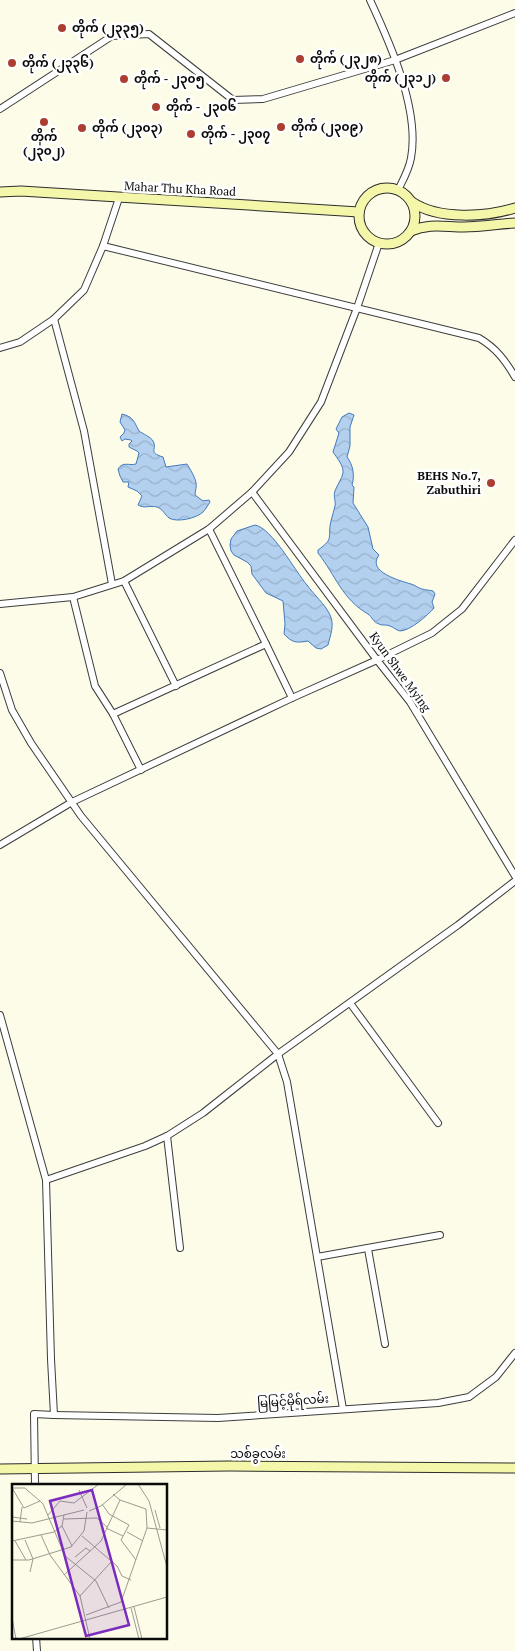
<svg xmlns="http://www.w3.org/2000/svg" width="515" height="1651" font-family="'PT Serif','Noto Sans Myanmar',serif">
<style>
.water{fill:url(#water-waves);stroke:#427bbe}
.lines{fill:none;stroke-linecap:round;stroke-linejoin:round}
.street-casing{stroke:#3d3d3d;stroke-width:8}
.secondary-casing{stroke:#2c2c2c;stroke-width:11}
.street{stroke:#fff;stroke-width:6}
.secondary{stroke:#f4f7aa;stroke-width:9}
.poi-dot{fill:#ab3d31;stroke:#fff;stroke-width:2}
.labels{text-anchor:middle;stroke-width:5;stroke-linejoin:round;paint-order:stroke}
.poi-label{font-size:12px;font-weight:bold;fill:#0a0a0a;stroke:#fff;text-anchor:start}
.street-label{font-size:12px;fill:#0a0a0a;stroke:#fff}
.inset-road{fill:none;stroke:#9c9b90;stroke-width:1}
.view{fill:#7b2cbf;fill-opacity:0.15;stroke:#7b2cbf;stroke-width:2.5}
.inset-edge{fill:none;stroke:#0a0a0a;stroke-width:2.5}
</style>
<defs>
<pattern id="water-waves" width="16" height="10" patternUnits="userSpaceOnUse" patternTransform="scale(1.25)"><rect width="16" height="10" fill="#b3d0ef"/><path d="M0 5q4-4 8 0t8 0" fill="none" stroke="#99b1cc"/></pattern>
</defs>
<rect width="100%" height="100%" fill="#fdfce9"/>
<g class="water">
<path d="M349 413 354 415 350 427V446L347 457C353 465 355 475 352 485L354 487 353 503 368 527 373 549 379 555C366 572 401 581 411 584 415 585 418 588 422 589 425 590 429 590 433 591L435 594 432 602 434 608C428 615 410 631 400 631 396 630 393 627 390 626 386 624 382 626 379 624 373 622 372 617 368 614 342 599 336 576 318 553V550C335 538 327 538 331 521 332 516 334 511 335 506 336 501 333 496 335 491 337 485 342 479 343 473 344 466 337 458 333 452L339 433 336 429 342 417Z"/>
<path d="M122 414C134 417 134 422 139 431 143 434 151 437 153 441 158 450 147 452 163 457L166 467 187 464C189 467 196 479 196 483 197 486 195 491 195 495L203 501 209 500 210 502C208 505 206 509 203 512 197 518 177 523 169 518 165 515 163 509 157 507 150 505 145 509 138 505L142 496 137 491 128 487 129 482H123L120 476 118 469C123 461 129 466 136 464L139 453 137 451 129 447V444L132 441 131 440 125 439 122 441 120 437 124 433 125 430 120 422Z"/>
<path d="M255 525C272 528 295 571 307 585 314 595 325 604 330 615 335 625 330 636 328 645L321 649 316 648 308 641C297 643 292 643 284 634L285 624 283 601 266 593 252 574 251 566 247 562 234 555 231 551 230 545 231 539 237 531Z"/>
</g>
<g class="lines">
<g class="street-casing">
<g id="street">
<path d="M370 0C390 43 420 110 411 158 409 170 403 180 398 190"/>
<path d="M0 109 112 36 149 34 233 100 263 99 395 60 515 13"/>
<path d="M103 246 479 338C496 348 505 360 515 377"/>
<path d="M54 319 84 431 112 584"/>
<path d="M0 348 20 342 54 319 84 290 103 246 119 198"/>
<path d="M252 492 377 660 410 702 515 876"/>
<path d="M209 529 266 644"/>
<path d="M124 581 176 686"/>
<path d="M73 597 95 686 113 714 141 770"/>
<path d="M0 604 73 597 124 581 209 529 252 492 289 452 321 402 357 308 379 243"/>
<path d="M0 673 12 710 31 743 81 816 278 1054 287 1082 343 1409"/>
<path d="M113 714 266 644 292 698"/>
<path d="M0 845 72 802 292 698 377 660 432 633 462 609 515 540"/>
<path d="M350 1003 438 1123"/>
<path d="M0 1015 46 1180 51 1359 54 1415 34 1414 35 1485"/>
<path d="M167 1136 180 1248"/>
<path d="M46 1180 145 1146 167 1136 203 1113 278 1054 458 925 515 881"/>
<path d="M368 1249 385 1344"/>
<path d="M317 1257 440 1235"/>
<path d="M54 1415 218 1418 438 1403 469 1397 496 1377 515 1353"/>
<path d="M36 1637 37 1651"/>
</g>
</g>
<g class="secondary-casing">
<g id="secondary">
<circle cx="387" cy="216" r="28"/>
<path d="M0 192 21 191 359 212"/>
<path d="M412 202C438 220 486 217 515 208"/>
<path d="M411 231C429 223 445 227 464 227 481 227 498 224 515 223"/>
<path d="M0 1469 229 1466 515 1468"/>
</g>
</g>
<use href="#street" class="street"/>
<use href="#secondary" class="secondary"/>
</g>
<g class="poi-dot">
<circle cx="62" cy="28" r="5"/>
<circle cx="300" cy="59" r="5"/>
<circle cx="12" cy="63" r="5"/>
<circle cx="446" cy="78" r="5"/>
<circle cx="124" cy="79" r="5"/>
<circle cx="156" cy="107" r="5"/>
<circle cx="44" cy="122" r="5"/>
<circle cx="281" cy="127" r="5"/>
<circle cx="82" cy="128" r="5"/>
<circle cx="191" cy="134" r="5"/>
<circle cx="491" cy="483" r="5"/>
</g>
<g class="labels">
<g class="poi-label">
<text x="72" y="32">တိုက် (၂၃၃၅)</text>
<text x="310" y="63">တိုက် (၂၃၂၈)</text>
<text x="22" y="67">တိုက် (၂၃၃၆)</text>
<text x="436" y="82" text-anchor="end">တိုက် (၂၃၁၂)</text>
<text x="134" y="83">တိုက် - ၂၃၀၅</text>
<text x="166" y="111">တိုက် - ၂၃၀၆</text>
<text x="291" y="131">တိုက် (၂၃၀၉)</text>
<text x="92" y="132">တိုက် (၂၃၀၃)</text>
<text x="201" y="138">တိုက် - ၂၃၀၇</text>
<text x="44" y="141" text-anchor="middle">တိုက်<tspan x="44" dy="14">(၂၃၀၂)</tspan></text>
<text x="481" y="480" text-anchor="end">BEHS No.7,<tspan x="481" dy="14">Zabuthiri</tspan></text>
</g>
<g class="street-label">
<text transform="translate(180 189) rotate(3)" y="4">Mahar Thu Kha Road</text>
<text transform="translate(400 672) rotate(54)" y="4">Kyun Shwe Mying</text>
<text transform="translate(293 1401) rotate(-4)" y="4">မြမြင့်မိုရ်လမ်း</text>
<text x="258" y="1458">သစ်ခွလမ်း</text>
</g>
</g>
<g transform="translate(12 1484)">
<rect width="155" height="155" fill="#fdfce9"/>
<path class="inset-road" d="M126 0 137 17 155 83M67 6 75 24M108 16 134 25 135 44 155 46M28 17 12 24 0 4H13L15 6 28 17 31 20 53 72 84 97 97 124M90 20 97 30 117 41 109 56 124 76M143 26 148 44M77 27 89 22 115 0M36 31 48 17 62 19 87 0M0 33 15 35M52 35 85 34 95 43M0 37 20 39 72 26M8 38 10 23M50 42 60 62M94 44 111 52M115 48 131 57M29 51 38 71 68 112 78 155M70 52 105 82 110 92 119 96M13 56 21 75 18 88M0 57 42 48 50 42 52 31M3 57 14 76M63 73 74 64 78 67M0 76H17L59 63 72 47 75 28M52 91 89 57 108 16 101 10M68 112 100 77M122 123 130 155M119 124 127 155M74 131 109 118 135 44M0 134 4 155M7 155 155 113"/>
<path class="view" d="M80 6 117 141 74 152 38 17Z"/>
<rect width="155" height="155" class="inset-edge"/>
</g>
</svg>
